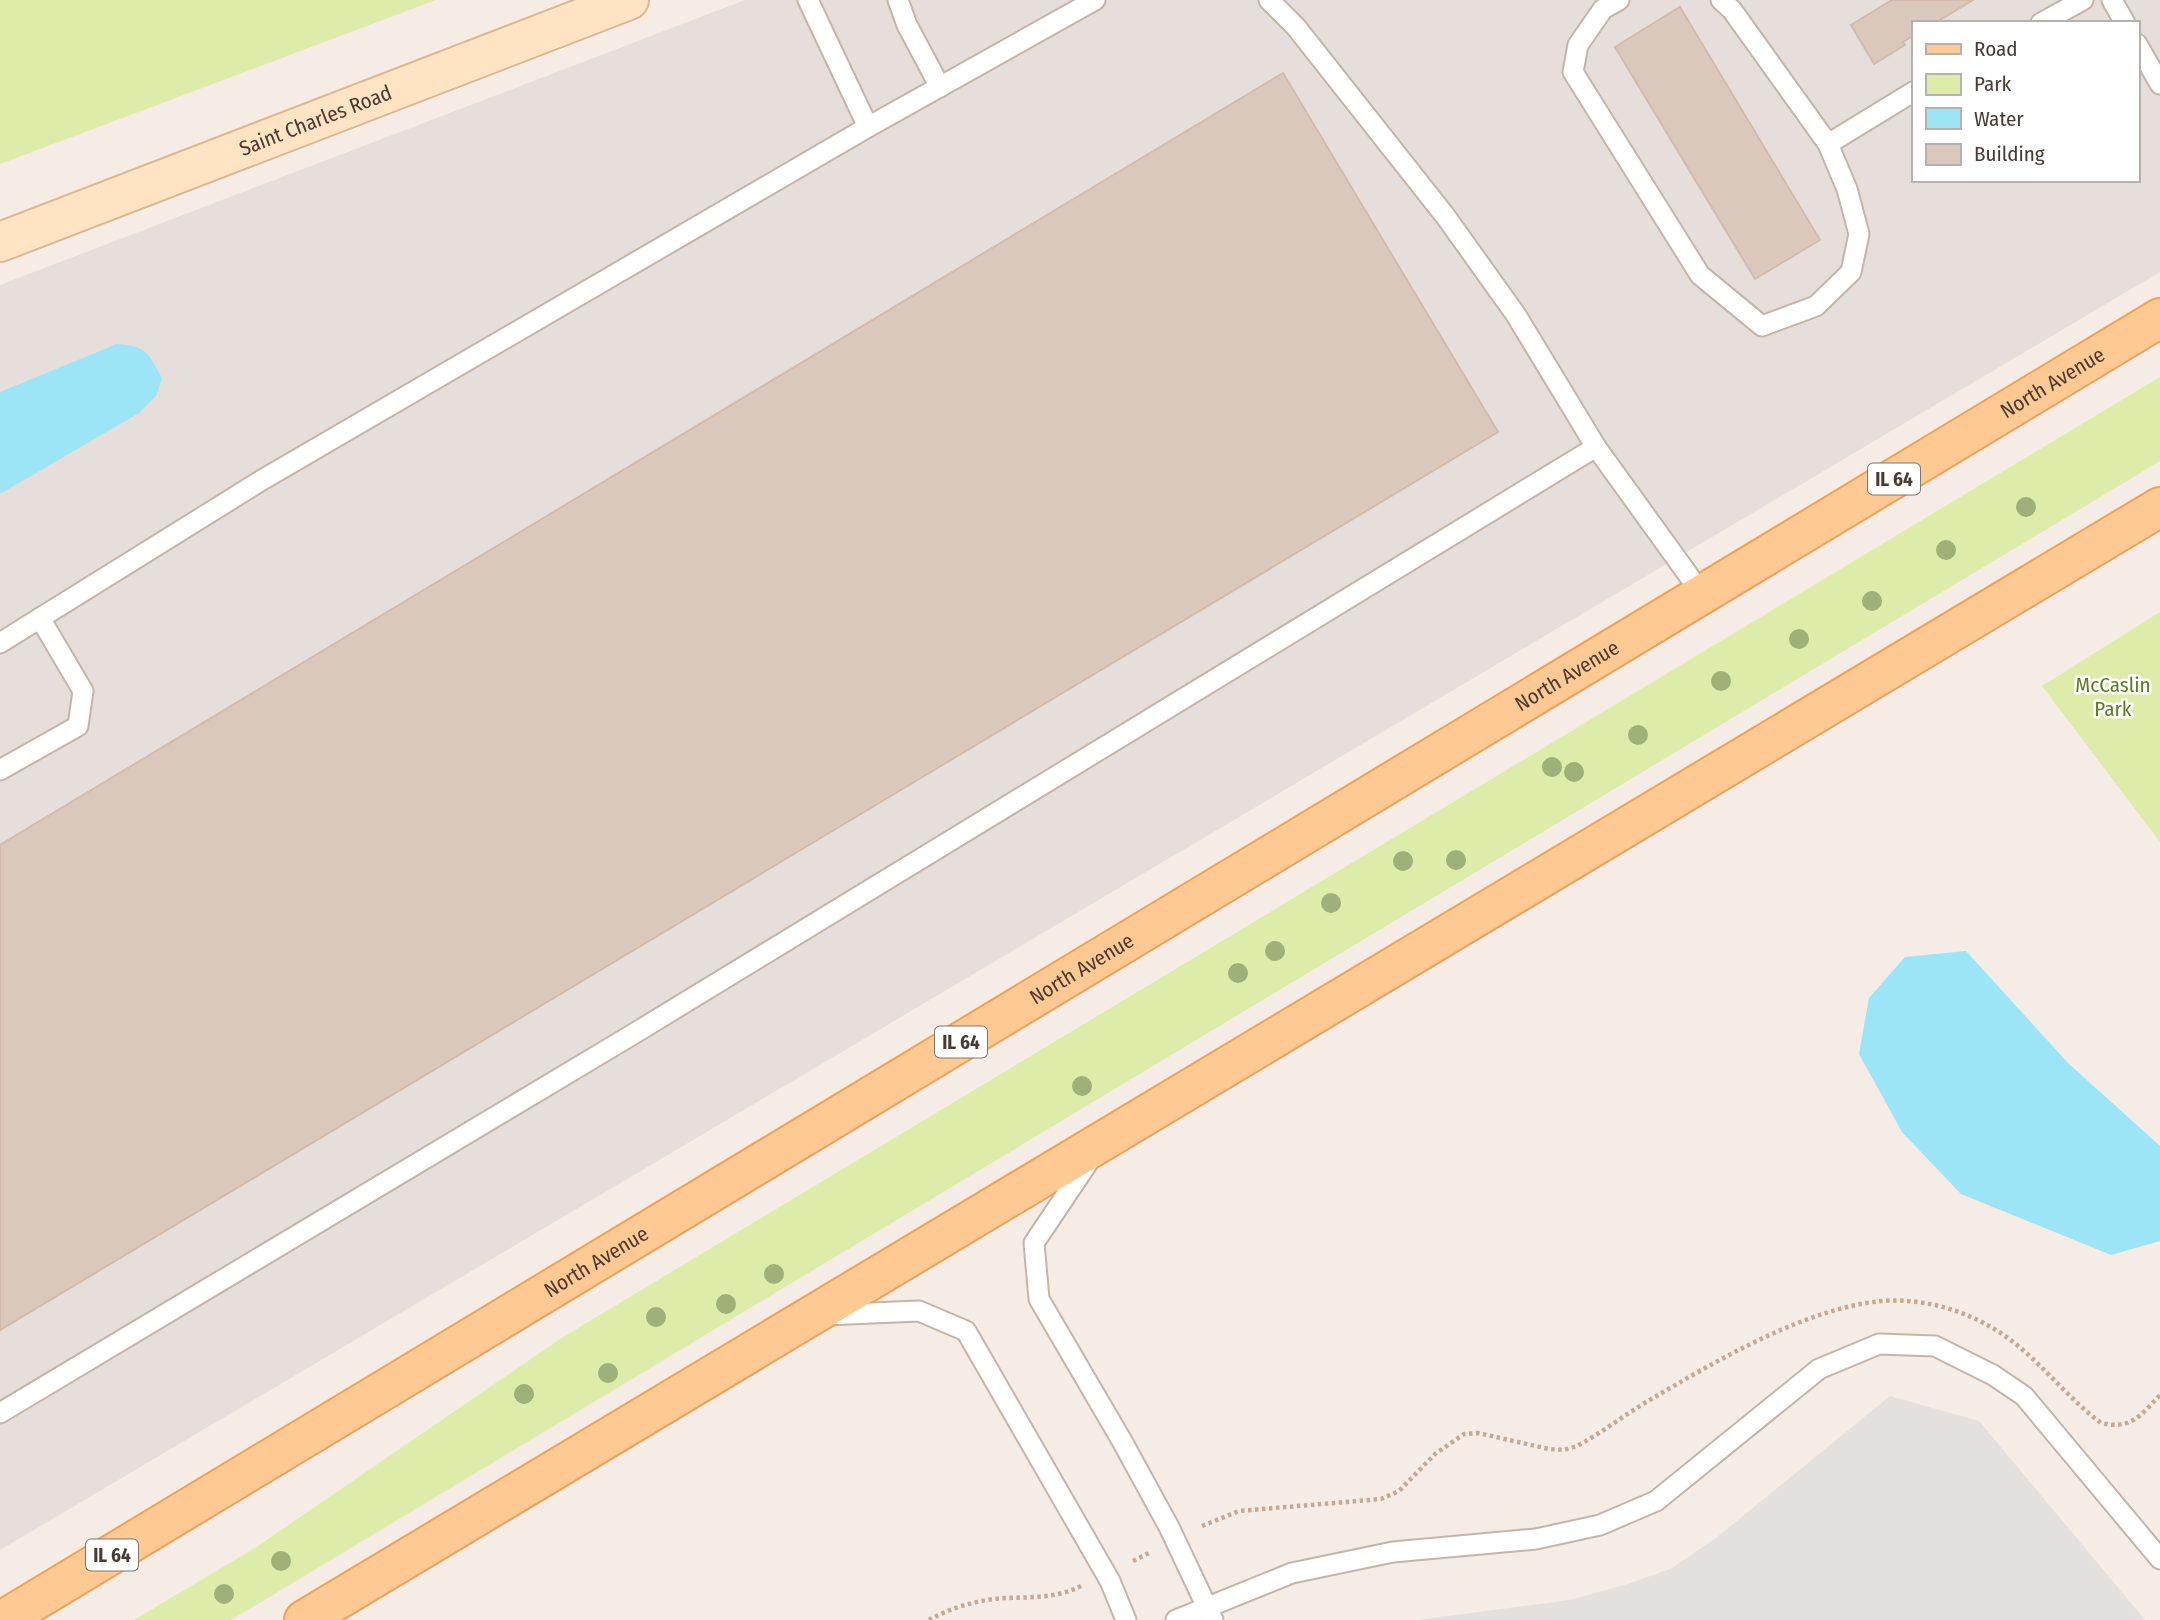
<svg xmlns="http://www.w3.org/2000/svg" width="2160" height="1620" font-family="'Fira Sans Condensed',sans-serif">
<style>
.industrial{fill:#e6deda;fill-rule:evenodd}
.green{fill:#ddeda9}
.parking{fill:#e4e0de}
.water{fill:#9be5f7}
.building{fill:#dac8bc;stroke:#d2bbac;stroke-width:2}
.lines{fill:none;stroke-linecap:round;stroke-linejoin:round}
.lane-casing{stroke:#c4b5a9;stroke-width:23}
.secondary-casing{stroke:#dcb892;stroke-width:42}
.primary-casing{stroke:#f0a157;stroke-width:42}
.path{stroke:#c4aa96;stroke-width:4.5;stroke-dasharray:3.5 3.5;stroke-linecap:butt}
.lane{stroke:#fff;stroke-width:19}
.secondary{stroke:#ffe4c4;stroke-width:38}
.primary{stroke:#ffc993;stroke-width:38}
.tree{fill:#9fb079}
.labels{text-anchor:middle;stroke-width:5;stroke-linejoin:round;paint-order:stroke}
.shield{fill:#fff;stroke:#7e7671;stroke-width:2}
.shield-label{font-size:19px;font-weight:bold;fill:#473b34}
.street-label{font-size:21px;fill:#473b34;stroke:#fff}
.park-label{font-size:21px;fill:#597f21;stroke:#fff}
</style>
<rect width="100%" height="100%" fill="#f4ece5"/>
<path class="industrial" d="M745 0H2160V272L0 1550V285ZM1913 23H2137V180H1913Z"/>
<g class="green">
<path d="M0 0H436L0 164Z"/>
<path d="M2160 377V461L231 1620H134L255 1548 560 1339Z"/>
<path d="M2160 612V842L2042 686Z"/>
</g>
<path class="parking" d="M1890 1396 1979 1421 2145 1620H1417L1570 1600 1631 1583 1672 1568 1716 1538Z"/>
<g class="water">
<path d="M117 344C147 346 148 353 162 378L156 396 139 413 0 494V392Z"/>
<path d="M1966 951 2068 1063 2160 1146V1241L2111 1255 1961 1194 1902 1132 1859 1054 1869 998 1905 957Z"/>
</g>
<g class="building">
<path d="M1892 0H1973L1935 23H1913V36L1903 42 1905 45 1874 64 1851 25Z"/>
<path d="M1680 7 1820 240 1755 279 1615 47Z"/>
<path d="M1283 73 1498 432 0 1330V845Z"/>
</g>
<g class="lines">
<g class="lane-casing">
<g id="lane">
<path d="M808 0 868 127"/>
<path d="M898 0 907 25 940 87"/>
<path d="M1269 0 1296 27 1446 217 1516 315 1596 447"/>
<path d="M1619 0 1603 9 1578 45 1573 72 1700 275 1762 326 1816 306 1851 272 1859 234 1847 189 1828 144 1732 10 1721 0"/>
<path d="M2112 0 2125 23"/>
<path d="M2041 23 2083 0"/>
<path d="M2137 44 2160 84"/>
<path d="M1828 144 1913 92"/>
<path d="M0 643 262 480 868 127 1095 0"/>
<path d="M0 770 78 726 83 691 40 618"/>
<path d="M1091 1158 1034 1243 1039 1299 1122 1441 1169 1527 1213 1620"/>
<path d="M825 1315 919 1311 966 1331 1110 1581 1126 1620"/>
<path d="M0 1413 635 1033 1596 447 1702 594"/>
<path d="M1176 1620 1292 1573 1393 1552 1536 1539 1600 1525 1656 1501 1819 1369 1879 1344 1935 1346 1993 1375 2024 1396 2160 1559"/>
</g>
</g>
<g class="secondary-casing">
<g id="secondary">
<path id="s1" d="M0 242 629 0"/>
</g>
</g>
<g class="primary-casing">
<g id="primary">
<path id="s2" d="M3 1620 2160 318"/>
<path d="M304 1620 2160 507"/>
</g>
</g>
<g class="path">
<path d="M1202 1526 1239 1511 1381 1499 1399 1491 1435 1454 1464 1434 1478 1433 1549 1449 1564 1450 1577 1446C1603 1432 1627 1413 1653 1398 1718 1360 1806 1308 1882 1301 1918 1298 1958 1308 1989 1326 2033 1350 2061 1393 2101 1423 2131 1430 2140 1416 2160 1395"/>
<path d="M1133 1561 1151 1552"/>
<path d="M929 1620C952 1607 981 1599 1007 1598 1034 1597 1057 1598 1081 1586"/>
</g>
<use href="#lane" class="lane"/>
<use href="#secondary" class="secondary"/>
<use href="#primary" class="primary"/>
</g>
<g class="tree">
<circle cx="2026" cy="507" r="10"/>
<circle cx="1946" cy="550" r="10"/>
<circle cx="1872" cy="601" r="10"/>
<circle cx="1799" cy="639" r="10"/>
<circle cx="1721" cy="681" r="10"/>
<circle cx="1638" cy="735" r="10"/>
<circle cx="1552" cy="767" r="10"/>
<circle cx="1574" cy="772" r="10"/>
<circle cx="1456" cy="860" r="10"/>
<circle cx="1403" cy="861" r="10"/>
<circle cx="1331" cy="903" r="10"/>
<circle cx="1275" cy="951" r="10"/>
<circle cx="1238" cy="973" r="10"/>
<circle cx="1082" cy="1086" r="10"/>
<circle cx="774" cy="1274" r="10"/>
<circle cx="726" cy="1304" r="10"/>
<circle cx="656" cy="1317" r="10"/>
<circle cx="608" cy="1373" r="10"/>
<circle cx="524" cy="1394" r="10"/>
<circle cx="281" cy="1561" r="10"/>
<circle cx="224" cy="1594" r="10"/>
</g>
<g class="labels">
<g class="shield">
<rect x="1868" y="463.5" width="52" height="31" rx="5"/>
<rect x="935" y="1026.5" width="52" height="31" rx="5"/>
<rect x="86" y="1539.5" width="52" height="31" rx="5"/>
</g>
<g class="shield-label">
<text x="1894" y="486">IL 64</text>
<text x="961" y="1049">IL 64</text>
<text x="112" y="1562">IL 64</text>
</g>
<g class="street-label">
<text dy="7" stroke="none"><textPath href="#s1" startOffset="338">Saint Charles Road</textPath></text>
<text dy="7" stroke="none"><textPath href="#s2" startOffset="2394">North Avenue</textPath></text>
<text dy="7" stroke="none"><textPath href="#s2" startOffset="1827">North Avenue</textPath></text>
<text dy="7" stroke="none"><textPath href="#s2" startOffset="1260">North Avenue</textPath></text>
<text dy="7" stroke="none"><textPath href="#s2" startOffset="693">North Avenue</textPath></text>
</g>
<g class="park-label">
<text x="2113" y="692">McCaslin<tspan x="2113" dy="24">Park</tspan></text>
</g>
</g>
<rect x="1912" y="21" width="228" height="161" fill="#ffffff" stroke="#b5b1ae" stroke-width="2"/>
<rect x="1926" y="44" width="35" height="10" fill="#ffc993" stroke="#b5b1ae" stroke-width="2"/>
<text x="1974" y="56" font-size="21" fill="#473b34">Road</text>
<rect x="1926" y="74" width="35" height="21" fill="#ddeda9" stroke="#b5b1ae" stroke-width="2"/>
<text x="1974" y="91" font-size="21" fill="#473b34">Park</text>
<rect x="1926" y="108" width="35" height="21" fill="#9be5f7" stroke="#b5b1ae" stroke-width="2"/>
<text x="1974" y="126" font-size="21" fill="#473b34">Water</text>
<rect x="1926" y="144" width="35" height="21" fill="#dac8bc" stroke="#b5b1ae" stroke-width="2"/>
<text x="1974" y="161" font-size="21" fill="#473b34">Building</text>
</svg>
